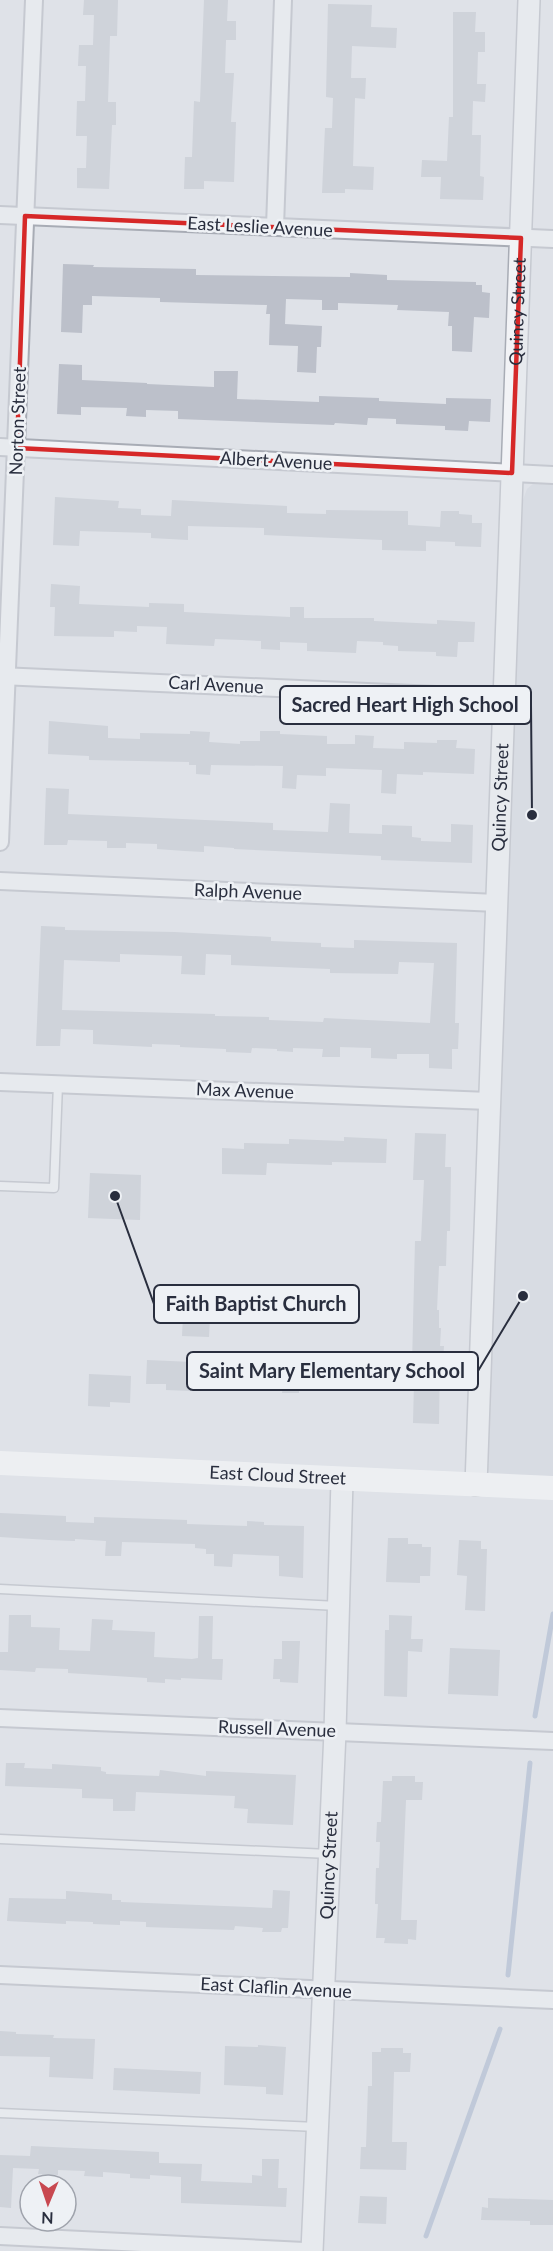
<svg xmlns="http://www.w3.org/2000/svg" width="553" height="2251" font-family="Lato,sans-serif">
<style>
.built{fill:#d1d4dd}
.lines{fill:none;stroke-linecap:round;stroke-linejoin:round}
.stream{stroke:#9bacc7;stroke-width:5}
.building{fill:#bcc0ca;fill-rule:evenodd}
.service-casing{stroke:#a8acb5;stroke-width:11}
.minor-casing{stroke:#a8acb5;stroke-width:20}
.tertiary-casing{stroke:#a8acb5;stroke-width:24}
.service{stroke:#f2f3f6;stroke-width:8}
.minor{stroke:#f2f3f6;stroke-width:16}
.tertiary{stroke:#f2f3f6;stroke-width:21}
.secondary{stroke:#fff;stroke-width:24}
.marked{fill:none;stroke:#d62828;stroke-width:4.5;stroke-linejoin:round}
.labels{text-anchor:middle;stroke-width:5;stroke-linejoin:round;paint-order:stroke}
.street-label{font-size:18px;fill:#292e3e;stroke:#eef1f5}
.leader{fill:none;stroke:#292e3e;stroke-width:2}
.callout-dot{fill:#292e3e;stroke:#eef1f5;stroke-width:2}
.callout{fill:#eef1f5;stroke:#292e3e;stroke-width:2}
.callout-label{font-size:20px;text-anchor:middle;font-weight:bold;fill:#292e3e}
</style>
<rect width="100%" height="100%" fill="#dfe2e8"/>
<path class="built" d="M553 482V1477L495 1475 487 1471 486 1460 523 500 527 489 534 483Z"/>
<g class="lines">
<g class="stream">
<path d="M535 1716 553 1614"/>
<path d="M508 1975 530 1763"/>
<path d="M426 2236 500 2029"/>
</g>
</g>
<g class="building">
<path d="M84 0H118L117 36H110L108 102H116V125H112L109 189 77 188V168H86L87 136H76L77 101H85L86 66H78L79 45H93L94 15H83Z"/>
<path d="M204 0H228L227 21H236V40H226L225 73H234L231 122H236L234 182 204 181V189H184L185 157H192L194 101 200 102Z"/>
<path d="M328 4 372 5 371 27 397 28 396 48 352 46 351 78H366L365 99 355 98 353 166 374 167 373 190 345 189V193H322L325 128H332L333 98 326 97Z"/>
<path d="M453 12H476L475 32H485V52H478L477 84H486L485 102 473 101 472 135H481L480 176 484 177 483 200 440 199 441 177H421L422 160 447 161 449 117H453Z"/>
<path d="M63 264 94 265 93 267 196 269V275L350 277V273L387 275V280L476 282V285H482V292L490 293 489 318 474 317 472 352 452 351V326H448L449 312 397 310 398 305 338 303V310H322V300L286 299 285 324 322 326 321 347H317L316 373 297 372 298 346 269 345 270 314H266L267 305 160 302V298L92 296V305H83L82 333 61 332Z"/>
<path d="M59 364 82 365V380L147 383V384L214 387V371H238L237 399 319 402V396L379 398V401L446 404V398L491 399 490 422 469 421 468 431 445 430V426L396 424V419L368 418 367 425 335 423 334 425 178 419V411L146 410V417L126 416 127 408 81 407V415L57 414Z"/>
<path d="M55 497 119 501 118 508 141 509V515L171 516 172 500 287 506V513L326 514V510L408 511V525L440 527 441 511H459V514L472 515V523H482L481 547 455 546V542L426 541V551L382 550V540L264 535V528L188 526V540L151 538V533L80 531 79 546 53 545Z"/>
<path d="M51 584 80 586 79 604 149 607V603L184 604V612L290 617V607H304V618H374V621L437 624V620L475 622 474 642H458L457 657 436 656V652L398 651V646L383 645V642L357 641 356 653 307 651V643L280 642V650L261 649V641L242 640 215 639 214 646 166 644 167 627 137 626V632L114 631V637L54 636 55 607H50Z"/>
<path d="M49 721 108 726V738L140 739V733L190 734V731L210 732 209 742 240 744V741H260V731H280V734L327 736V744H355V735L374 736 373 748 404 749V742L437 743V740H457L456 748 475 749 474 774 423 772V775L397 774 396 794 381 793 382 770 326 768V776L297 775 296 789 282 788 283 766 211 765 210 775 196 774V765H189V762L89 760V756L48 754Z"/>
<path d="M46 788 69 789 68 814 273 823V830L328 832 330 803 350 804 349 833 382 834V825L412 826V837L421 838V841L451 842V824L473 825 472 863 381 860V856L234 849V848L204 846V852L185 851 157 849V844L126 843V848H107V841L68 840 67 845H44Z"/>
<path d="M41 926 65 927V930L174 932 271 937V941L321 943V947L354 948V940L457 943 455 1023H459L458 1049H452V1069L429 1068V1054H397V1059L371 1058V1048L340 1047V1057H322L323 1049 293 1048V1052L277 1051V1049L252 1048 251 1053 226 1052V1049L180 1047V1045L152 1044V1047L93 1044V1030L61 1029 60 1046H36ZM120 954 182 956 181 974 205 975 206 954 231 955V965L330 969V973L398 974 399 962 434 963 430 1023 324 1018 323 1022 269 1020V1017L215 1016V1014L62 1010 64 960 120 962Z"/>
<path d="M415 1133 446 1134 445 1167H451L450 1231H447L446 1266H439L437 1310H439V1328H441L440 1346H444L443 1360H440L439 1424 413 1423 414 1383H406V1365H412L415 1241H421L424 1180H413Z"/>
<path d="M344 1137 387 1139 386 1163 332 1162V1165L267 1163 266 1175 222 1174V1148L244 1149V1143L289 1144V1139L344 1141Z"/>
<path d="M90 1173 141 1175 140 1220 88 1218Z"/>
<path d="M183 1316 210 1317 209 1337 182 1336Z"/>
<path d="M218 1351H232L231 1356 253 1357V1364L283 1365V1356L364 1358 363 1379H336V1386H319V1390L299 1389V1393H282L283 1387 217 1385Z"/>
<path d="M147 1360 192 1362 191 1391 166 1390V1384H146Z"/>
<path d="M89 1374 131 1376 130 1403 110 1402V1407L88 1406Z"/>
<path d="M0 1513 66 1516V1522L94 1523V1517L187 1520V1524L247 1526V1521L264 1522V1525L304 1526 303 1578 279 1576V1556L233 1554 232 1567 214 1566V1554H206V1549L195 1548V1544L122 1542 121 1556H105L106 1541 75 1539V1541L49 1540 0 1537Z"/>
<path d="M388 1538H408V1544H422V1547H431L430 1576H420V1583L386 1582Z"/>
<path d="M459 1540 481 1541V1549H487L485 1611 465 1610 467 1576 457 1575Z"/>
<path d="M9 1615H31V1627L60 1628 59 1650 90 1651 92 1619 113 1620 112 1630 155 1632 154 1657 192 1659 198 1658 199 1616H213L212 1659H223L222 1680 181 1678V1680L165 1679V1683L147 1682V1678L68 1673V1669L36 1668 35 1672 0 1670V1652H8Z"/>
<path d="M389 1615 412 1616 411 1639H423L422 1652 408 1651 407 1697 384 1696 385 1630H389Z"/>
<path d="M282 1641H300L298 1683 280 1682V1679H273L274 1659H282Z"/>
<path d="M450 1648 500 1650 498 1696 448 1694Z"/>
<path d="M6 1763H25L24 1768 52 1769V1764L101 1767V1771L106 1772V1774L159 1776 160 1770 206 1776V1771L296 1775 293 1825 247 1823 248 1809 234 1808 235 1796 136 1792 135 1811H113V1799L82 1798V1789L5 1786Z"/>
<path d="M392 1776H415V1782H423L422 1800H406L401 1920H417L416 1940 408 1939V1944L384 1943 385 1938H376L378 1904H375L376 1868H379L380 1842H376L377 1822H381L383 1781H392Z"/>
<path d="M273 1890 290 1891 288 1928H282L281 1932H262L263 1928 235 1926 234 1930 146 1927V1922L120 1921V1925L93 1924V1922L66 1921V1924L7 1921 9 1898 66 1899V1891L112 1894V1900H121V1902L272 1908Z"/>
<path d="M0 2031 16 2032V2034L54 2035 53 2038 95 2039 93 2079 49 2077 50 2057 0 2056Z"/>
<path d="M258 2045 286 2047 283 2095 266 2094V2087L224 2085 225 2046 258 2047Z"/>
<path d="M381 2048H403V2053H411L410 2072H394L392 2142H407L406 2170 360 2169 361 2147H366L368 2086H372V2052H381Z"/>
<path d="M114 2068 201 2072 200 2094 113 2090Z"/>
<path d="M31 2146 159 2152V2163L202 2164 201 2181 252 2183V2175L262 2176V2159H279L278 2188H287L286 2207 181 2203V2177L150 2175V2179L130 2178V2174L103 2172V2177L84 2176 85 2171 58 2170V2175L38 2174 39 2169 13 2168 11 2208 0 2207V2155L30 2156Z"/>
<path d="M360 2196 387 2197 386 2224 358 2223Z"/>
<path d="M488 2198 553 2200V2225H530V2221L481 2220 482 2207 488 2208Z"/>
</g>
<g class="lines">
<g class="service-casing">
<g id="service">
<path d="M0 1186 54 1188 58 1084"/>
<path d="M0 1589 338 1606"/>
<path d="M0 1839 329 1854"/>
<path d="M0 2113 317 2127"/>
</g>
</g>
<g class="minor-casing">
<g id="minor">
<path d="M0 215 553 239"/>
<path d="M275 227 283 0"/>
<path d="M0 447 553 475"/>
<path d="M0 676 504 698"/>
<path d="M0 842 34 0"/>
<path d="M0 881 497 903"/>
<path d="M0 1082 489 1101"/>
<path d="M0 1718 553 1741"/>
<path d="M0 1975 553 2000"/>
<path d="M0 2236 304 2251"/>
</g>
</g>
<g class="tertiary-casing">
<g id="tertiary">
<path id="s1" d="M476 1485 529 0"/>
<path id="s2" d="M312 2251 335 1732 342 1480"/>
</g>
</g>
<use href="#service" class="service"/>
<use href="#minor" class="minor"/>
<use href="#tertiary" class="tertiary"/>
<path class="secondary" id="s3" d="M0 1463 553 1488"/>
</g>
<path d="M0 0H553V2251H0ZM25 216 521 238 512 473 17 448Z" fill="#dfe2e8" fill-opacity=".55" fill-rule="evenodd"/>
<path class="marked" d="M25 216 521 238 512 473 17 448Z"/>
<g class="labels">
<g class="street-label">
<text transform="translate(260 227) rotate(3)" y="6">East Leslie Avenue</text>
<text dy="6" stroke="none"><textPath href="#s1" startOffset="1174">Quincy Street</textPath></text>
<text transform="translate(18 421) rotate(-88)" y="6">Norton Street</text>
<text transform="translate(276 461) rotate(3)" y="6">Albert Avenue</text>
<text transform="translate(216 685) rotate(3)" y="6">Carl Avenue</text>
<text dy="6" stroke="none"><textPath href="#s1" startOffset="688">Quincy Street</textPath></text>
<text transform="translate(248 892) rotate(2)" y="6">Ralph Avenue</text>
<text transform="translate(245 1091) rotate(2)" y="6">Max Avenue</text>
<text dy="6" stroke="none"><textPath href="#s3" startOffset="278">East Cloud Street</textPath></text>
<text transform="translate(277 1729) rotate(2)" y="6">Russell Avenue</text>
<text dy="6" stroke="none"><textPath href="#s2" startOffset="386">Quincy Street</textPath></text>
<text transform="translate(276 1988) rotate(3)" y="6">East Claflin Avenue</text>
</g>
</g>
<path class="leader" d="M532 815L531 705M115 1196L154 1304M523 1296L478 1371"/>
<g class="callout-dot">
<circle cx="532" cy="815" r="6"/>
<circle cx="115" cy="1196" r="6"/>
<circle cx="523" cy="1296" r="6"/>
</g>
<g class="callout">
<rect x="280" y="686" width="251" height="38" rx="6"/>
<rect x="154" y="1285" width="205" height="38" rx="6"/>
<rect x="187" y="1352" width="291" height="38" rx="6"/>
</g>
<g class="callout-label">
<text x="405" y="712">Sacred Heart High School</text>
<text x="256" y="1311">Faith Baptist Church</text>
<text x="332" y="1378">Saint Mary Elementary School</text>
</g>
<g transform="translate(48 2203) rotate(182)"><circle r="28" fill="#eef1f5" stroke="#9fa3ac" stroke-width="1.5"/>
<path d="M0-4.5L10 22L0 15L-10 22Z" fill="#c84850"/>
<text y="-9" font-size="16" font-weight="bold" text-anchor="middle" fill="#292e3e">N</text>
</g>
</svg>
